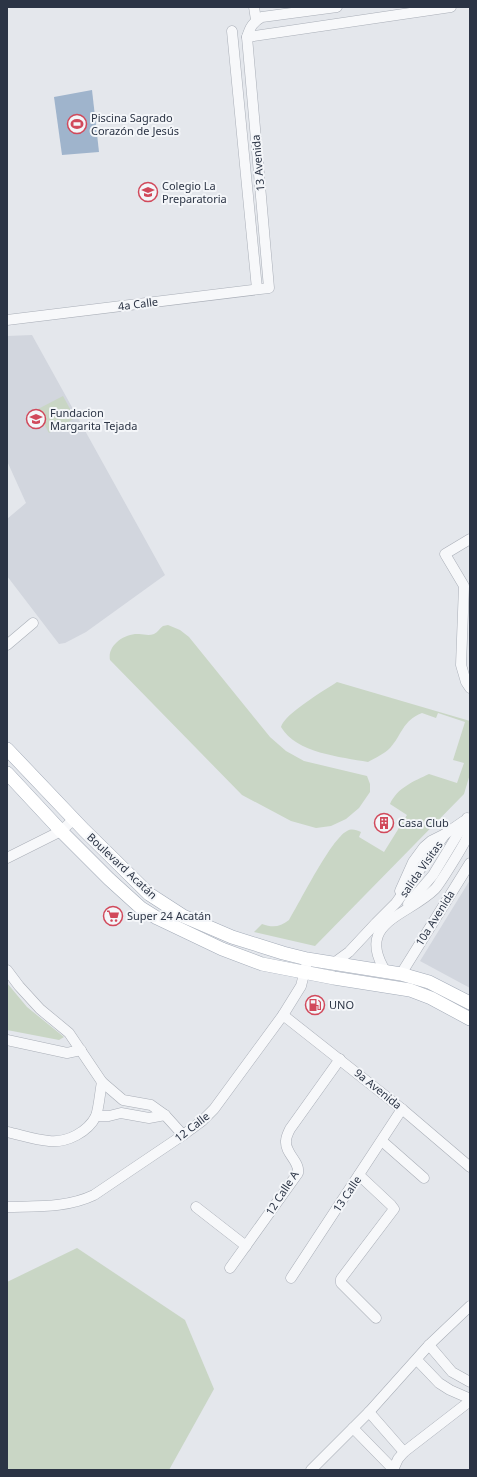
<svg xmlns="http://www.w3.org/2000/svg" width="477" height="1477" font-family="'Noto Sans',sans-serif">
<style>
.built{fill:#d2d6de}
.green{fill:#c9d6c5}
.water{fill:#9fb4cc}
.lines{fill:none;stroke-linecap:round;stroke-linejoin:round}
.minor-casing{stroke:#a9aeb7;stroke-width:11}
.major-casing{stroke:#a3abb8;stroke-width:14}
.minor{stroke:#f7f8fa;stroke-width:10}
.major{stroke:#fff;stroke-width:13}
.labels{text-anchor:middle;stroke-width:4;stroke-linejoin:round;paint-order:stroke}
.poi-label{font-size:11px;fill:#2b3445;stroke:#f4f6f9;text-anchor:start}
.street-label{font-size:11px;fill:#2b3445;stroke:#f4f6f9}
</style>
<rect width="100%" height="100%" fill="#e4e7ec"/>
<g class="built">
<path d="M32 335 165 575 86 632 65 643 59 644 7 576V519L26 503 7 461V336Z"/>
<path d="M470 880V988L420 961Z"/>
</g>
<g class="green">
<path d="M63 396 75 418 49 433 36 410Z"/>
<path d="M168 625 180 630 189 637 270 737 286 751 304 761 367 776 370 784V792L359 808 346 819 331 826 316 828 291 821 242 795 110 660C107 645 125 633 139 634 144 634 148 636 154 634 158 632 160 628 163 626Z"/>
<path d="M337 682 470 721V774L464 794 315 946 254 932 262 924C273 928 280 927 289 920 300 902 331 839 347 831 352 828 356 830 361 832L359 837 384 852 407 815 390 804C397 788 414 781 429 774L457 783 464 763 453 760 465 722 438 713 436 718 422 713C402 721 402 735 390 748 384 754 375 758 368 762 341 757 296 753 281 727 284 714 325 690 337 682Z"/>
<path d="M7 983 27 1007 64 1037 59 1040 7 1030Z"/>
<path d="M77 1248 185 1320 214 1389 169 1470H7V1282Z"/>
</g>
<path class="water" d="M92 90 99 152 62 155 54 97Z"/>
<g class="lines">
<g class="minor-casing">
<g id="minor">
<path d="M254 7 256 20"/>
<path d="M232 31 257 289"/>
<path d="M247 37 451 7"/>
<path d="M7 320 269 288 247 37C250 27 253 22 262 17L337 7"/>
<path d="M470 539 445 554 464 586 461 665 466 682 470 688"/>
<path d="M7 645 33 623"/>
<path d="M7 858 61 831 74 819"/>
<path d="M400 891 413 862 424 847 431 841 445 834 464 821"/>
<path d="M408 904 433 875 467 819"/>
<path d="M334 963 349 952 376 923 396 903 445 834"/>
<path d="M7 970 19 986 40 1009 69 1033 102 1082 123 1100 151 1105 165 1115 183 1135"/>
<path d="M386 972C354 922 408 916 435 889 439 885 466 842 467 837 469 831 467 824 467 818"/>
<path d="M401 974 470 863"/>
<path d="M283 1015 402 1109 470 1167"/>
<path d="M7 1040 67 1053 81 1050"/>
<path d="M96 1116H109L121 1113 149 1118 165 1115"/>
<path d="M7 1132C21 1135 35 1140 49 1141 67 1143 88 1132 96 1116 99 1107 100 1092 102 1082"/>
<path d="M382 1141 424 1178"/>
<path d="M359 1175 391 1205 394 1209 341 1279V1283L376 1318"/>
<path d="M7 1207C37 1206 67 1208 94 1195L183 1135 202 1121 214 1109 283 1015 301 986 306 966"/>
<path d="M196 1207 246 1246"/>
<path d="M230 1268 298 1173C300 1161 285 1154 286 1141 286 1137 288 1133 290 1129L340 1059"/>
<path d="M291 1278 402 1109"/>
<path d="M429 1345 452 1372 470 1382"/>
<path d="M417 1360 439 1383 450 1390 466 1397"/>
<path d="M369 1412 404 1452"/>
<path d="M353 1428 393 1469"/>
<path d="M311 1470 369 1412 429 1345 470 1306"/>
<path d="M393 1470 398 1459 404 1452 470 1401"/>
</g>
</g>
<g class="major-casing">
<g id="major">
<path d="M7 749 84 830 149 894 183 916 232 937 283 953 307 959 401 974 429 982 470 1003"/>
<path d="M7 773 61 831 109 879 141 908 157 918 222 949 262 964 334 978 410 990 431 998 470 1019"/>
</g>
</g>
<use href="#minor" class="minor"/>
<use href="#major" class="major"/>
</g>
<defs>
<g id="stadium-ring" transform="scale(1)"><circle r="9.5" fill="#f4f6f9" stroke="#d1495b" stroke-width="1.5"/><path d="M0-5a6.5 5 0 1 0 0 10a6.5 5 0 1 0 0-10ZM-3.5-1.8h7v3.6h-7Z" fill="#d1495b"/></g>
<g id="school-ring" transform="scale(1)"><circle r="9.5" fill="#f4f6f9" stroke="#d1495b" stroke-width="1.5"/><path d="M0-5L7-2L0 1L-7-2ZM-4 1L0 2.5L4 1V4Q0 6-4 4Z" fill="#d1495b"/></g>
<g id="building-ring" transform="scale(1)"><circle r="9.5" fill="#f4f6f9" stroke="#d1495b" stroke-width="1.5"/><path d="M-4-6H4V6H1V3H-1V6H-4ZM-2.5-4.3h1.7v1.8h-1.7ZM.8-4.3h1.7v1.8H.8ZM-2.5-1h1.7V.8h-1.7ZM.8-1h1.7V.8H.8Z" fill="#d1495b"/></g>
<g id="supermarket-ring" transform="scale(1)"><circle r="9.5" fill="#f4f6f9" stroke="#d1495b" stroke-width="1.5"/><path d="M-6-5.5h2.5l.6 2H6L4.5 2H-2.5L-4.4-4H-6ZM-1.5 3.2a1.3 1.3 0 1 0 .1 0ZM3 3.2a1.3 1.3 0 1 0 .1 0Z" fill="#d1495b"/></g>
<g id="fuel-ring" transform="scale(1)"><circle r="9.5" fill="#f4f6f9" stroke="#d1495b" stroke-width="1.5"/><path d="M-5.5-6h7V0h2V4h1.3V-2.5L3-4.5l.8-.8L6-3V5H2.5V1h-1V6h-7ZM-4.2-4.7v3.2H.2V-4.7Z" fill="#d1495b"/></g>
</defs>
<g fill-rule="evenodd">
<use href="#stadium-ring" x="77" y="124"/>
<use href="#school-ring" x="148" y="192"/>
<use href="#school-ring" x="36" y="419"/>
<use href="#building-ring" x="384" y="823"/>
<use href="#supermarket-ring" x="113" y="916"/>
<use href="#fuel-ring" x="315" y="1005"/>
</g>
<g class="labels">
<g class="poi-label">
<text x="91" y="122">Piscina Sagrado<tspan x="91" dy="13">Corazón de Jesús</tspan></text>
<text x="162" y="190">Colegio La<tspan x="162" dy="13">Preparatoria</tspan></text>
<text x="50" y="417">Fundacion<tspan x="50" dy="13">Margarita Tejada</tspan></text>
<text x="398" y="827">Casa Club</text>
<text x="127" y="920">Super 24 Acatán</text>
<text x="329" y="1009">UNO</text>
</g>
<g class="street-label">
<text transform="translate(258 163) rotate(-95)" y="4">13 Avenida</text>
<text transform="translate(138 304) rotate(-7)" y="4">4a Calle</text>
<text transform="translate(122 866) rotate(43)" y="4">Boulevard Acatán</text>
<text transform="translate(421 869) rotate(-55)" y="4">salida Visitas</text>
<text transform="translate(435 918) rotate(-58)" y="4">10a Avenida</text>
<text transform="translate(378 1089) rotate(39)" y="4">9a Avenida</text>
<text transform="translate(192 1127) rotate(-38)" y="4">12 Calle</text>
<text transform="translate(282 1193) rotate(-57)" y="4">12 Calle A</text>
<text transform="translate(347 1194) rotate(-56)" y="4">13 Calle</text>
</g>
</g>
<rect width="477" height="1477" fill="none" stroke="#2b3445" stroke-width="16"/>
</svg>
